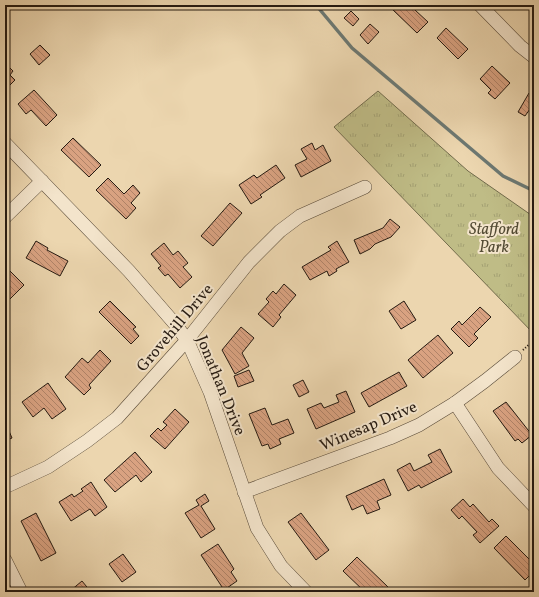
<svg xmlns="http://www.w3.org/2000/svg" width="539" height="597" font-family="Vollkorn,serif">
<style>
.park{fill:url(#park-tufts);stroke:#726b4c}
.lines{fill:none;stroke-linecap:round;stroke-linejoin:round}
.stream{stroke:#6c7872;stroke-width:3.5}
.building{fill:url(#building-back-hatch);stroke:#251a11}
.street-casing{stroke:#574938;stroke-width:14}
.path{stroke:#251a11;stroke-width:2;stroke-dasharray:1 2;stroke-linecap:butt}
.street{stroke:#f3e4cb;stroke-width:13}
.labels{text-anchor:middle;stroke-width:4;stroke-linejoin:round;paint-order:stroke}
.park-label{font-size:16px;font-style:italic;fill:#534b34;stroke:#f3e4cb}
.street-label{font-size:16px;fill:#251a11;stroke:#f3e4cb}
</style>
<defs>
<pattern id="park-tufts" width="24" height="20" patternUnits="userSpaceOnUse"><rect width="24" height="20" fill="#bfbc86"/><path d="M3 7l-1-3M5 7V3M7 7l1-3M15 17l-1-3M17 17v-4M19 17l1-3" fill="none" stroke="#a4a173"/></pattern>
<pattern id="building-back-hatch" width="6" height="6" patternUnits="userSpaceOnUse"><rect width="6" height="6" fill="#d9a281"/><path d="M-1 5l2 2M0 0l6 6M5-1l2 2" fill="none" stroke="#b08368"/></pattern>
</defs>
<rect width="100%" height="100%" fill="#ecd6af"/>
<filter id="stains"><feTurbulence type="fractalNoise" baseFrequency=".005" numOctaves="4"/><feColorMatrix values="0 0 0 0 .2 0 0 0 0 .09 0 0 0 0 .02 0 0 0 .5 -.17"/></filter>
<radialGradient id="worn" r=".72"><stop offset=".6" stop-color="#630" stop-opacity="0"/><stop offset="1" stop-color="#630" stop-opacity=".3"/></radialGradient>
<path class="park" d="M378 91 468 171 534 217V334L334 127Z"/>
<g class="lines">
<path class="stream" d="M316 5 352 48 503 176 534 191"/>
</g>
<g class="building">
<path d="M396 5H420L415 10 428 22 417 33 392 9Z"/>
<path d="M351 11 359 19 353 26 344 18Z"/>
<path d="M370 24 379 32 368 44 360 35Z"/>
<path d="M446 28 468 49 458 59 437 38Z"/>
<path d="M40 45 50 55 39 65 30 54Z"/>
<path d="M6 64 13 71 10 75 15 80 5 90Z"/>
<path d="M492 66 510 83 495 99 488 93 491 90 480 79Z"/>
<path d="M34 90 57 115 46 126 31 110 26 114 18 104Z"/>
<path d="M529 93 534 96V111L530 109 525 116 518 112Z"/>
<path d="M73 138 101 165 89 177 61 150Z"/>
<path d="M312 143 315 150 323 145 331 161 301 177 295 165 307 159 301 149Z"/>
<path d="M276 165 285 178 260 195 262 197 251 204 239 185 254 175 257 178Z"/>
<path d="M108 178 124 194 133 185 140 193 131 203 136 208 126 219 96 190Z"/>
<path d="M230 203 242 213 213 246 201 236Z"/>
<path d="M390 219 400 227 391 237 375 244 370 249 360 254 354 240 383 228Z"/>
<path d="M36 241 48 248 47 250 68 261 60 276 26 258Z"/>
<path d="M337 241 349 262 336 269 337 271 329 276 327 271 310 280 302 267 331 250 328 247Z"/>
<path d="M164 243 173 255 178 251 188 263 183 267 192 277 180 288 168 274 165 276 158 268 161 266 151 254Z"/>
<path d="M8 269 24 285 6 303 5 272Z"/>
<path d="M284 284 296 295 279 315 281 317 273 327 258 314 269 302 266 299 273 291 276 294Z"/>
<path d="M110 301 136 327 133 329 139 336 131 344 99 312Z"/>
<path d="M404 301 416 320 401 329 389 311Z"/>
<path d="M480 307 491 317 474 334 478 338 469 347 451 329 459 321 462 325Z"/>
<path d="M241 327 254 338 242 353 249 366 235 374 222 350Z"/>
<path d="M438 335 453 353 423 378 408 360Z"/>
<path d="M100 350 111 361 89 385 91 388 84 395 65 377 82 358 88 363Z"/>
<path d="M249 370 254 381 238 387 234 376Z"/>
<path d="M399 372 407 386 369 407 361 393Z"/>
<path d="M303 380 309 392 299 397 293 385Z"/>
<path d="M48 383 66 409 52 419 44 408 33 417 22 402Z"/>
<path d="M346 391 355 412 316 429 307 409 321 403 324 408 339 402 336 395Z"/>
<path d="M506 402 532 435 522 443 518 439 515 441 493 411Z"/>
<path d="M265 408 272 425 288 419 294 433 279 439 281 444 270 449 268 444 262 446 249 414Z"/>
<path d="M175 409 189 422 165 449 150 436 158 428 161 431 167 425 163 422Z"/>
<path d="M6 424 12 438 5 441V425Z"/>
<path d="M440 449 452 472 421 488 419 485 408 491 397 470 410 463 414 471 432 462 428 455Z"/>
<path d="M135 452 152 472 141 482 136 475 115 492 104 480Z"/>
<path d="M384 479 391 495 377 501 380 509 367 514 363 505 352 510 346 496Z"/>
<path d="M91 482 107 507 95 516 90 509 71 521 59 502 72 494 74 497 83 491 81 489Z"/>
<path d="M205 494 209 501 201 506 215 529 201 538 185 513 199 505 196 500Z"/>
<path d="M463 499 470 507 473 504 489 522 492 519 499 526 480 543 473 535 477 532 462 516 459 519 451 510Z"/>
<path d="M36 513 56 553 41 561 21 521Z"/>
<path d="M301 513 329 550 316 560 288 522Z"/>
<path d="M506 536 534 564V571L525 580 494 548Z"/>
<path d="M218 544 234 569 231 572 237 581 224 590 201 555Z"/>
<path d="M123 554 136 572 122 582 109 564Z"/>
<path d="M357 557 388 587 383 592H365L343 571Z"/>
<path d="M82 581 91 592H70V591Z"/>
</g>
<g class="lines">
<g class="street-casing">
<g id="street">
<path d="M480 5 520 46 534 57"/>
<path d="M5 143 129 271 175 324 187 340 210 392 257 528 281 566 306 592"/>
<path d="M5 217 42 181"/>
<path d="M455 403 498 468 534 506"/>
<path d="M5 487 48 467 87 441 117 418 187 340 249 262 280 231 300 216 365 187"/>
<path d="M244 492 390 438 419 425 455 403 485 381 515 357"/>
<path d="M5 560 21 592"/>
</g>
</g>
<path class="path" d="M523 350 534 340"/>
<use href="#street" class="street"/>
</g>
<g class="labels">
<g class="park-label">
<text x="494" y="234">Stafford<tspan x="494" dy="18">Park</tspan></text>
</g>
<g class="street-label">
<text transform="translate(174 327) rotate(-50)" y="6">Grovehill Drive</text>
<text transform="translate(222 385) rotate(68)" y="6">Jonathan Drive</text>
<text transform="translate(368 425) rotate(-23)" y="6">Winesap Drive</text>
</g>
</g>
<rect width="539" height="597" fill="none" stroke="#ecd6af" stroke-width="20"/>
<rect x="6" y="6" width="527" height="585" fill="none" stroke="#251a11" stroke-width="2"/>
<rect x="10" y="10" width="519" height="577" fill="none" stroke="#251a11"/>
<rect width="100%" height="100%" filter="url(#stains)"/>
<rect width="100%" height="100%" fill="url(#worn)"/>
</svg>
